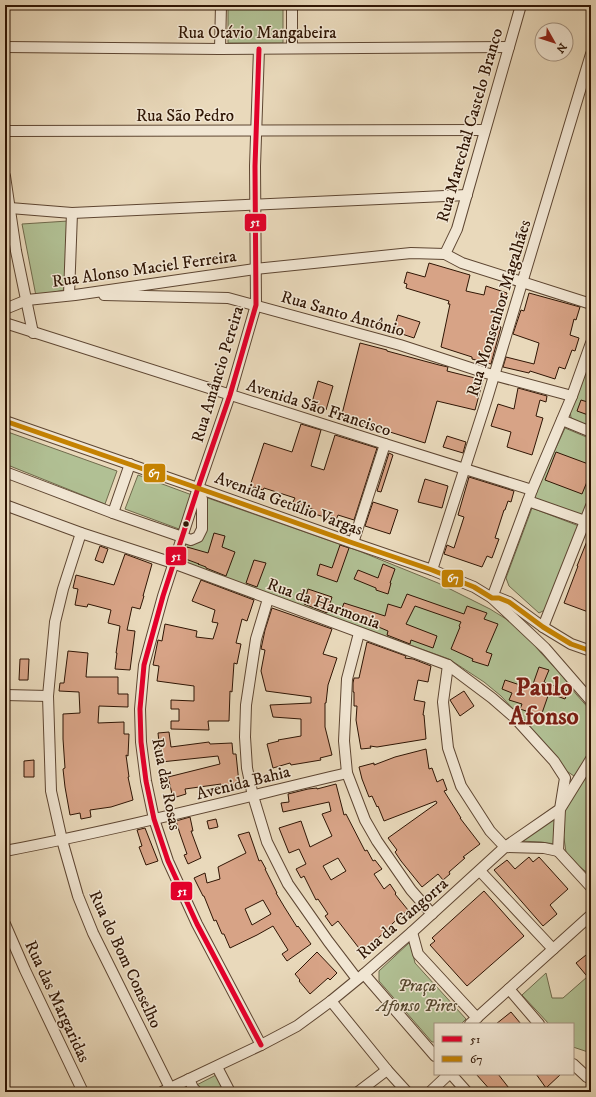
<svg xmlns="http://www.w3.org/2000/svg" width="596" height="1097" font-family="'IM FELL DW Pica',serif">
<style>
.green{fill:#b1c094;stroke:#706a4c}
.building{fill:#d7a386;stroke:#2f1504;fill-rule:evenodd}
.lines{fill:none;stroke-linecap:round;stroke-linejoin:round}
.minor-casing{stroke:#5e4632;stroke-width:12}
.minor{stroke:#f1e6d3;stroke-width:10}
.bus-1-casing{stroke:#f1e6d3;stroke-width:8}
.bus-2-casing{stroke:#f1e6d3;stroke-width:8}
.bus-1{stroke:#e4002b;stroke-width:5}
.bus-2{stroke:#c58201;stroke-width:5}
.bus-dot{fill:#2f1504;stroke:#f1e6d3;stroke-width:1.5}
.labels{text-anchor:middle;stroke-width:3;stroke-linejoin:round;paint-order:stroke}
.street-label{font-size:17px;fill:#2f1504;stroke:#f1e6d3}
.park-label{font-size:17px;font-style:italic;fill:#56482f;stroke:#f1e6d3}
.town-label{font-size:25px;font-weight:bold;fill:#7a1f14;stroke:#f1e6d3}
.line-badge{stroke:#f1e6d3;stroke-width:1.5}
.badge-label{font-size:11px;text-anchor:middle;font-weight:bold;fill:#fff}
</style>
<rect width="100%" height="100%" fill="#e9d9bb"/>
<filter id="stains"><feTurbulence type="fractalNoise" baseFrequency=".005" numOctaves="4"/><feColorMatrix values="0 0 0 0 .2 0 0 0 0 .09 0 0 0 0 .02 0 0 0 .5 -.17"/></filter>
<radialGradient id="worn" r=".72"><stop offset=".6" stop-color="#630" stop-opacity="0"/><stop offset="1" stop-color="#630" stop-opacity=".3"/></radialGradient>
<g class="green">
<rect x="228" y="5" width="55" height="38"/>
<path d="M68 221 64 290 36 296 22 224Z"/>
<path d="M591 358V427L578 422 571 418 570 410Z"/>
<path d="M565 428 591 439V495L582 517 533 498Z"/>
<path d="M5 431 117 471 105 504 5 464Z"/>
<path d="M138 475 192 495 179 529 125 509Z"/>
<path d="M205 497 359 551 438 583 490 609 511 622 527 636 540 652 560 673 576 694 591 711V755L574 776 565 770 516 712 501 696 484 682 449 659 319 612 179 563 187 541 194 543 199 542Z"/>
<path d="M532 508 579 526 545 610 539 613 509 586 506 578Z"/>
<path d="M591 767V876L578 865 566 852 560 811 555 844 541 842 519 841 540 827Z"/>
<path d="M410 942 415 963 466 1019 461 1024H435V1042H432L379 981V971Z"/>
<path d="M546 973 552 998H563L587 977 591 981V1053L573 1047V1024H549L522 995Z"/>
<path d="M216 1075 224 1092H183Z"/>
</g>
<g class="building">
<path d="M429 263 470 275 466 291 484 295 486 286 507 293 497 326 501 327 491 364 472 359V357L441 347 450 304H448L449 301 406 288 407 284 404 283 407 272 425 277Z"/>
<path d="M529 293 580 307 576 320 574 319 570 335 579 338 575 351 572 350 565 369 559 367 555 379 530 371 529 373 503 367 506 357 534 364 539 343 513 334 521 310 524 311Z"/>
<path d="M398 315 420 322 414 338 393 331Z"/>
<path d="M360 343 387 350V351L439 365 448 367 447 371 483 380 475 410 437 401 425 443 342 417V414Z"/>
<path d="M318 381 333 386 326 410 311 406Z"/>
<path d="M518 388 547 396 546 402 540 400 536 416 543 418 532 455 507 447 511 432 491 426 498 404 514 409Z"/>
<path d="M581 400 591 403V416L577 411Z"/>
<path d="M301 424 321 430 311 466 324 470 335 435 377 448 354 520 338 515 336 520 314 514 315 510 293 502 295 498 264 488 263 490 250 486 264 443 292 452Z"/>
<path d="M447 436 466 442 463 453 443 447Z"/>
<path d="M556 452 591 465V472L582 494 545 480Z"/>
<path d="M389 453 393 455 381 492 377 491Z"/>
<path d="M469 477 514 491 511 502 508 501 505 510H504L495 538 499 539 492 558 487 556 482 567 444 554 447 545 454 548 464 517 458 515Z"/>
<path d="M425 479 448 486 442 508 418 502Z"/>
<path d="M373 502 398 510 390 534 365 526Z"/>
<path d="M591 531V613L564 603 578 566H577Z"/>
<path d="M214 533 225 536 222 547 235 552 226 576 206 568V567L198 564H199L183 558 187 547 208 553Z"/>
<path d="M340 545 349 548 337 582 317 575 320 564 332 568Z"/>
<path d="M100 546 108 549 103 563 95 560Z"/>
<path d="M125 554 152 564 143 596H144L140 609 132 607 127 630 135 631 130 670 115 669 117 653H116L120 626 108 623 111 610 88 604 87 607 75 605 78 589 73 588 76 575 114 585Z"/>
<path d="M254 560 266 563 257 587 246 583Z"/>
<path d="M383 564 395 569 390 583H391L388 594 376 590V588L354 579 358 570 378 578Z"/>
<path d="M201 580 254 600 247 621 242 619 236 643 241 644 237 664 234 663 232 692 230 691 229 721H208L209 730 171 729V721H179V709H171V700L194 701V686L157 681 159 666 153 665 158 640 162 641 165 624 197 631 196 637 213 639 218 623 212 622 215 610 192 601Z"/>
<path d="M308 589 332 597 327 613 304 604Z"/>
<path d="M407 594 464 614 467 606 487 613 484 619 498 624 486 652 492 654 488 666 472 661 473 659 451 649 460 627 459 626 461 622 415 606 406 624 437 636 433 648 411 640 410 644 387 635 388 631 362 620V622L340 614 344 603 385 616 388 604 401 608Z"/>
<path d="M272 608 332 629 323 654 337 658 328 685 326 703H325V727L332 755 320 758 321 760 291 765 290 763 273 768 267 744 279 741 278 740 301 736V719L273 717 270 705 311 703V697L266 691 261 671 265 650 261 649 265 630Z"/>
<path d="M367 642 406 656 405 658 413 659 431 666 428 682 418 680 414 700 425 702 423 715H424L426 739 377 747 370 746 371 748 361 749 356 720 357 706H354V692H353V683L354 678H359Z"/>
<path d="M68 651 88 653 86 677H118V694H128V707L99 706 98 723 124 722V734H129L128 756 126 755 129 777H128L133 800 111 807 90 810 91 817 81 819 80 813 70 815 65 787 63 769 65 768 63 739V714L80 713 79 692 59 691 60 683H64Z"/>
<path d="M20 659H29L28 680H19Z"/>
<path d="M539 667 549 670 544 682 568 691 565 699 549 693 541 716 520 709 522 704 509 700 512 693 502 689 505 680 520 685 521 683 532 687Z"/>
<path d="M464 691 474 706 460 716 450 700Z"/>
<path d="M169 732 171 747 209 742 210 744 232 743 233 754H236L239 783 221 786V784L185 789 186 794 173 798 168 777 220 764 218 756 161 762 158 733Z"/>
<path d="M426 749 429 769 432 768 437 782 443 779 447 790 444 791 461 818H460L480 844 463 857 465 858 449 872 450 874 443 880 438 874 422 887 401 861 395 852 397 850 388 838 437 803 436 801 384 821 378 806 377 807 372 796 369 797 362 779 359 767 374 763V765L395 757Z"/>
<path d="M34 760V777H24V761Z"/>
<path d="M336 784 344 815 346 814 365 851 367 850 373 861 375 860 382 869 374 874 384 889 390 884 396 893 395 894 408 910 393 923 386 931 362 952 338 921 332 926 325 916 328 914 318 899 316 900 304 876 301 878 296 869 306 864 299 849 289 853 279 828 301 821 310 847 332 836 322 814 331 811 329 802 283 812 281 803 289 802 288 794 308 789 317 788V789ZM338 858 346 871 331 880 323 866Z"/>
<path d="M190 817 193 831H191L201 858 188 864 184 855 187 854 180 834 176 821Z"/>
<path d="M216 819 218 827 209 829 207 821Z"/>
<path d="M145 828 158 861 146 865 139 847 142 846 137 830Z"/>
<path d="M249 832 259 861 261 860 266 869H265L277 893H276L285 908 297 927 298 926 311 944 287 961 282 954 288 950 273 926 257 935 230 948 224 934H222L216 920 214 921 204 896H203L194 878 205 873 207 883 220 879 218 867 246 853 238 835ZM263 900 271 914 252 925 245 909Z"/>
<path d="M529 857 533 862 539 857 568 889 550 905 557 914 543 926 494 870 507 860 515 869Z"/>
<path d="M484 891 524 936 467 986 430 945 435 941 432 938Z"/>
<path d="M591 951V981L576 963Z"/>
<path d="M317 952 337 973 330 980 328 978 310 994 299 981 300 980 295 974Z"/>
<path d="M511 1012 521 1024H496Z"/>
<path d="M476 1074H498L512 1092H492Z"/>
<path d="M536 1074H561L546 1088Z"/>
</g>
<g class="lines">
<g class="minor-casing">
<g id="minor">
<path d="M5 47 220 49 509 47"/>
<path d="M292 48V5"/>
<path d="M220 49 221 5"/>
<path d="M259 49 255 166 256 305 230 395 198 488 163 596 144 665 140 709 141 742 146 781 154 819 168 861 197 924 261 1045"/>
<path d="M5 131 485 130"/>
<path d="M5 176 16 251 33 333"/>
<path d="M10 208 72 213 467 195"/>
<path d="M445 254 457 229 521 5"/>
<path d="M69 295 72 213"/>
<path d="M104 295 228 298 400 345 486 373 572 396"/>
<path d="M5 309 27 300 75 295 255 269 411 253 445 254 462 263 591 304"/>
<path d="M5 323 385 444 532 490"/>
<path d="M591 343 572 396 532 490 492 598 545 648 591 701"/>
<path d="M562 420 591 432"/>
<path d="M5 421 212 493 353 543 432 570 474 587 492 598H499L509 602 543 627 571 644 591 651"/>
<path d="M5 472 113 513 191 540 198 537 202 529V499L197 490"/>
<path d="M528 501 585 521"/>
<path d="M5 505 81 533 173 563 448 665 492 698 514 717 554 761 565 778 560 809 505 847 412 932 364 974 331 1001 297 1026 261 1045 162 1092"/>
<path d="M113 513 130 464"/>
<path d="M81 533 63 589 55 622 48 696 51 791 62 840 78 896 93 933 172 1092"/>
<path d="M353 543 385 444"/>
<path d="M432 570 487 399 591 54"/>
<path d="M268 599 256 639 246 705 245 737 247 768 253 796 267 842 288 884 328 941 357 979"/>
<path d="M543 627 591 506"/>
<path d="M359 633 347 679 344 741 347 773 365 820 377 841 411 890 432 914"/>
<path d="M448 665 443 702 448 748 461 786 490 831 505 847"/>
<path d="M5 695 48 696"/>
<path d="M505 847 544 848 558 851"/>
<path d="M5 851C120 829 233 800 347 773"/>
<path d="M558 851 560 809 591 759"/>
<path d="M558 851 591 887"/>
<path d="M480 871 553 949"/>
<path d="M5 924 25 970 83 1092"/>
<path d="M412 932 418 954 477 1018"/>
<path d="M364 974 435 1056"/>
<path d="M509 989 539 1024"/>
<path d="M331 1001 387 1070 407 1092"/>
<path d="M470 1024 591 915"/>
<path d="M573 1064 587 1077 591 1079"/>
<path d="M217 1067 230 1092"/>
<path d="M451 1074 467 1092"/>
<path d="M189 1079 193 1088 197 1092"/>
<path d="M358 1092 387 1070"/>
<path d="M430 1092 449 1074"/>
</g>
</g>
<use href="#minor" class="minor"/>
<g class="bus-1-casing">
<path id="bus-1" d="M259 49 255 166 256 305 230 395 198 488 163 596 144 665 140 709 141 742 146 781 154 819 168 861 197 924 261 1045"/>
</g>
<g class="bus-2-casing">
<path id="bus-2" d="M5 421 212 493 353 543 432 570 474 587 492 598H499L509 602 543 627 571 644 591 651"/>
</g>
<use href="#bus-1" class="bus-1"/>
<use href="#bus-2" class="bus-2"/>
</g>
<circle class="bus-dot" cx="186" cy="524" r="3.5"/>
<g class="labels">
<g class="street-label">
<text x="257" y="38">Rua Otávio Mangabeira</text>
<text x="185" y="121">Rua São Pedro</text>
<text transform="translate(469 125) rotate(-74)" y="6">Rua Marechal Castelo Branco</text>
<text transform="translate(144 268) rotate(-8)" y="6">Rua Alonso Maciel Ferreira</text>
<text transform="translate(498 308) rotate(-73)" y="6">Rua Monsenhor Magalhães</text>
<text transform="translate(343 313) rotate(16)" y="6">Rua Santo Antônio</text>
<text transform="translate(217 374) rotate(-73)" y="6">Rua Amâncio Pereira</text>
<text transform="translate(319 407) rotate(18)" y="6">Avenida São Francisco</text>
<text transform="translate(289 503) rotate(20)" y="6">Avenida Getúlio Vargas</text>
<text transform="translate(324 603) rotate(20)" y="6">Rua da Harmonia</text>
<text transform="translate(243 782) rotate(-14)" y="6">Avenida Bahia</text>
<text transform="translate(167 784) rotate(79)" y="6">Rua das Rosas</text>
<text transform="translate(402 918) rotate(-41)" y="6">Rua da Gangorra</text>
<text transform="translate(126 959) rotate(65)" y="6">Rua do Bom Conselho</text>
<text transform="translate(58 1001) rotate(65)" y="6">Rua das Margaridas</text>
</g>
<g class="park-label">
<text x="417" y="991">Praça<tspan x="417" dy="20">Afonso Pires</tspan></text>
</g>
<g class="town-label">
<text x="544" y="695">Paulo<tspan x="544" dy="29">Afonso</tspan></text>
</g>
</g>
<g class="line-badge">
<rect x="244" y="213" width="23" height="19" rx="4" fill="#e4002b"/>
<rect x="143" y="463" width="23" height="20" rx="4" fill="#c58201"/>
<rect x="165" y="546" width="22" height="20" rx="4" fill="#e4002b"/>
<rect x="441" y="569" width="23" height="19" rx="4" fill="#c58201"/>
<rect x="170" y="881" width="23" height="20" rx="4" fill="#e4002b"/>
</g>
<g class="badge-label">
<text x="255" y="226">51</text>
<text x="154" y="477">67</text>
<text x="176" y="560">51</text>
<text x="453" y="582">67</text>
<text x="182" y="895">51</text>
</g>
<rect width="596" height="1097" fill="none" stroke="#e9d9bb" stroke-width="20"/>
<rect x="6" y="6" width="584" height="1085" fill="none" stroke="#2f1504" stroke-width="2"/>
<rect x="10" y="10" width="576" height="1077" fill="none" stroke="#2f1504"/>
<rect x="434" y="1023" width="140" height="52" fill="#f1e6d3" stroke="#a39280"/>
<rect x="442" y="1036" width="20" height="6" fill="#e4002b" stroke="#a39280"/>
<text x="470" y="1043" font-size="12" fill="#2f1504">51</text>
<rect x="442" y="1056" width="20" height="6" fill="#c58201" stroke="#a39280"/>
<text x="470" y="1063" font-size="12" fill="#2f1504">67</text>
<g transform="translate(554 42) rotate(129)"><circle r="19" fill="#f1e6d3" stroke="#a39280"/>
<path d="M0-3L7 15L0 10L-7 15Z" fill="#8f2418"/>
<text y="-6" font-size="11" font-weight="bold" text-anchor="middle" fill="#2f1504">N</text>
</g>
<rect width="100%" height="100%" filter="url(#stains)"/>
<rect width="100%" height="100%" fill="url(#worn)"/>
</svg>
